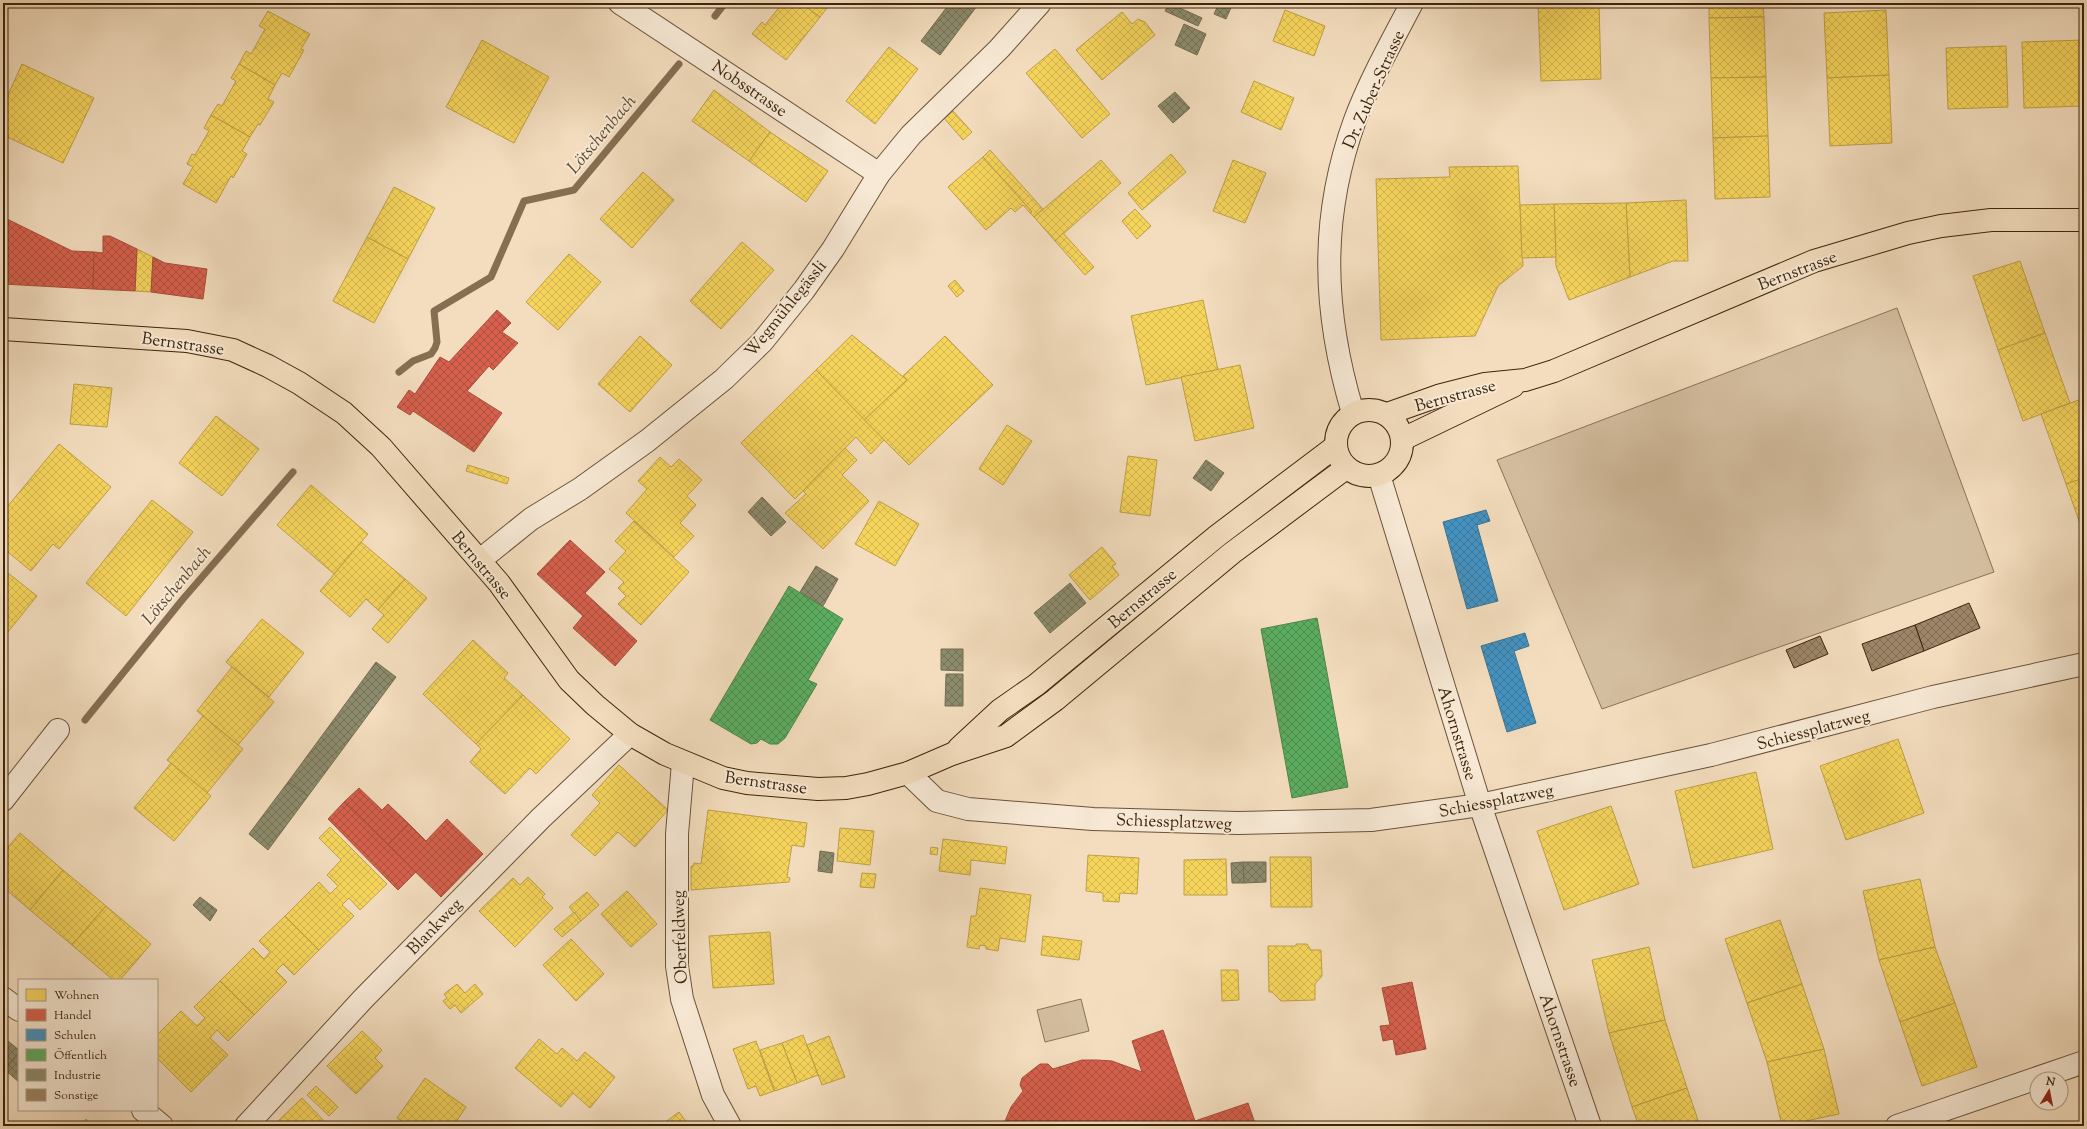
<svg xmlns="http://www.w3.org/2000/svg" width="2087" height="1129" font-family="'Sorts Mill Goudy',serif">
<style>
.park{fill:#d4bea0;stroke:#887256}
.homes{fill:url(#homes-cross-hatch);stroke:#bea044}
.shops{fill:url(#shops-cross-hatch);stroke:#a84e39}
.schools{fill:url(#schools-cross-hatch);stroke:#41728c}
.public{fill:url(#public-cross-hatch);stroke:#518547}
.industry{fill:url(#industry-cross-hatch);stroke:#746d50}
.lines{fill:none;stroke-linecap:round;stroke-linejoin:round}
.stream{stroke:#856e52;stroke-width:7}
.building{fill:url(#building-cross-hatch);stroke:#3d250b}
.minor-casing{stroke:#6a5338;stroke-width:24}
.major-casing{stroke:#3d250b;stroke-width:24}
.minor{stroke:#f7e9d5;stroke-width:22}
.major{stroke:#f3ddbe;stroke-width:22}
.labels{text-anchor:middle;stroke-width:4;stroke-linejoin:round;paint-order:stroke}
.street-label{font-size:17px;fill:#3d250b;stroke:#f7e9d5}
.water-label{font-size:18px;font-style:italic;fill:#61492e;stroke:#f7e9d5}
</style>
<defs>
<pattern id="homes-cross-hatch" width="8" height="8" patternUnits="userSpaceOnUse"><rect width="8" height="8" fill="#f6d55c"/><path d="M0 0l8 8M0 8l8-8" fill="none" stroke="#d4b74f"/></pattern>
<pattern id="shops-cross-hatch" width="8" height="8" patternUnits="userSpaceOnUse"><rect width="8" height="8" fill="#d6604d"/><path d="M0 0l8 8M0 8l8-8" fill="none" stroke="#af4f3e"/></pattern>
<pattern id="schools-cross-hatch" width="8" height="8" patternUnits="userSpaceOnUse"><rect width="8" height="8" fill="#4393c3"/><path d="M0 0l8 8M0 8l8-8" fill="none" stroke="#39789d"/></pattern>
<pattern id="public-cross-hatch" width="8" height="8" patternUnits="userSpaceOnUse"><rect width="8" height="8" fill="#5aae61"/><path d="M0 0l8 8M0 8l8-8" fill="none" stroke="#4c8d4e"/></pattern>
<pattern id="industry-cross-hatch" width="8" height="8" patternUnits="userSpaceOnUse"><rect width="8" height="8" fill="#8c8c6e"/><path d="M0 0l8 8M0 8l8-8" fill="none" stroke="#747259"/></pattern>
<pattern id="building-cross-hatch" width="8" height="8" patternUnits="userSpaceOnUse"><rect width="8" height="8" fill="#9c8568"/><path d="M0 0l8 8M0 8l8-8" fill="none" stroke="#806d54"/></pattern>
</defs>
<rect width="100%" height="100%" fill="#f3ddbe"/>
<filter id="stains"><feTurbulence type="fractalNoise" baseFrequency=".005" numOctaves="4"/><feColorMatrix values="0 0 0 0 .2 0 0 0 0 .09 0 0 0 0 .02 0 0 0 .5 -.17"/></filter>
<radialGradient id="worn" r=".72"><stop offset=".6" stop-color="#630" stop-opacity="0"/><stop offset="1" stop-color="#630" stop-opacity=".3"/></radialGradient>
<g class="park">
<path d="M1897 308 1994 572 1602 709 1497 460Z"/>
<path d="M1081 999 1089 1031 1045 1042 1037 1010Z"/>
</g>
<g class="homes">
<path d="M778 3H801L820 17 786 60 752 34 762 22 765 25 781 5Z"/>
<path d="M801 3H831L820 17Z"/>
<path d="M1538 3H1599L1601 79 1541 81Z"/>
<path d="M1709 3H1763L1764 17 1709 18Z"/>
<path d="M1285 10 1325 26 1314 56 1273 41Z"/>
<path d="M1886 10 1889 75 1827 78 1824 13Z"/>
<path d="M268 11 310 34 301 49 304 50 289 77 282 73 275 85 239 64 246 51 251 54 265 29 259 26Z"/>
<path d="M1122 12 1132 24 1138 19 1145 22 1155 35 1102 80 1076 50Z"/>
<path d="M1764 17 1766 77 1711 78 1709 18Z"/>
<path d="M482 40 549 77 514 143 446 107Z"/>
<path d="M2084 40V106L2024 108 2022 42Z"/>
<path d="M2006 46 2008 107 1948 109 1946 48Z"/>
<path d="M889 47 918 69 875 124 846 101Z"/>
<path d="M1055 49 1110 114 1082 138 1026 73Z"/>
<path d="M22 64 94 98 63 163 3 135V106Z"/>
<path d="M239 64 275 85 268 99 274 102 260 125 258 124 250 137 211 115 218 104 222 106 236 81 231 78Z"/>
<path d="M1889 75 1892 143 1830 146 1827 78Z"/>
<path d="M1766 77 1768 136 1713 138 1711 78Z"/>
<path d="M1254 81 1294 98 1281 130 1241 112Z"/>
<path d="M714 90 770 132 749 161 692 121Z"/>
<path d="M953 111 972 132 963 140 944 118Z"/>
<path d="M211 115 250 137 242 151 247 154 233 178 231 176 216 203 183 184 193 167 187 164 192 154 195 155 209 131 204 128Z"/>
<path d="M770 132 828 171 806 202 749 161Z"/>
<path d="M1768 136 1770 197 1715 199 1713 138Z"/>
<path d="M990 150 1043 209 1034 217 1030 213 1032 212 983 157Z"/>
<path d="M1171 154 1186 172 1142 210 1128 193Z"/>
<path d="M983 157 1032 212 1030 213 1023 205 1015 212 1011 208 986 230 948 187Z"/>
<path d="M1101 160 1121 183 1055 241 1034 217Z"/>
<path d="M1233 160 1266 173 1245 223 1213 211Z"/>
<path d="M1518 166 1523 266 1498 286 1475 336 1381 340 1376 179 1450 177 1449 167Z"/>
<path d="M643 172 674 200 632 248 600 219Z"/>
<path d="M394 187 435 208 408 259 367 237Z"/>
<path d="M1686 200 1688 261H1673L1630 277 1626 203Z"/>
<path d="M1626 203 1630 277 1569 300 1556 266 1554 204Z"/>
<path d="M1554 204 1556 257 1522 258 1520 205Z"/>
<path d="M1135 209 1151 226 1137 239 1122 221Z"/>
<path d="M1063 233 1094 267 1085 275 1055 241Z"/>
<path d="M367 237 408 259 374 323 333 301Z"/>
<path d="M742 242 774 270 721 329 690 301Z"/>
<path d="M137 249 153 257 151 292 135 291Z"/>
<path d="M569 254 601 282 558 330 526 302Z"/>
<path d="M2020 261 2045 333 1998 350 1973 276Z"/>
<path d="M955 280 964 291 957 297 948 286Z"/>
<path d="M1203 300 1218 370 1146 385 1131 316Z"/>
<path d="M2045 333 2070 403 2023 421 1998 350Z"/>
<path d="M852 335 907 380 864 420 816 370Z"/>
<path d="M640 336 672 365 630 412 598 384Z"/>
<path d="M945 336 993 385 909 465 864 420 907 380 903 376Z"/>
<path d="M1240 365 1254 428 1195 441 1181 377Z"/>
<path d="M816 370 884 440 871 454 856 437 795 499 741 443Z"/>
<path d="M74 384 112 388 107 427 70 424Z"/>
<path d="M2084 398V478L2066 484 2041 414Z"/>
<path d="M216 416 259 449 222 496 179 463Z"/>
<path d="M1007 425 1032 441 1003 485 979 469Z"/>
<path d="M59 444 111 487 59 549 53 544 31 571 3 548V512Z"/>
<path d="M845 448 857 460 842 475 869 501 823 549 785 513 806 494 803 491Z"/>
<path d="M1128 456 1157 460 1150 516 1120 512Z"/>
<path d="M660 457 671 467 679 459 702 480 687 496 696 505 680 523 694 536 674 557 626 513 647 489 638 481Z"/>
<path d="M468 465 509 478 507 484 466 471Z"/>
<path d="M2084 478V535L2066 484Z"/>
<path d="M311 485 368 534 334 574 277 525Z"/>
<path d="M152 500 193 532 126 616 86 583Z"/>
<path d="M879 501 919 524 895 566 855 544Z"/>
<path d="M634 521 689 572 641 625 618 604 626 596 618 588 624 582 609 569 626 551 615 541Z"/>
<path d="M361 542 405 579 378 610 366 599 350 617 320 591Z"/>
<path d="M1102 547 1116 564 1112 566 1119 575 1090 600 1069 575Z"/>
<path d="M3 569 37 596 3 638Z"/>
<path d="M405 579 427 598 388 643 372 629 384 615 378 610Z"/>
<path d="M262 619 304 653 269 697 226 662Z"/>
<path d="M473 640 508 673 504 678 523 695 476 744 423 694Z"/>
<path d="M232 667 274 702 238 745 197 711Z"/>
<path d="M523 695 570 739 536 774 530 768 505 794 470 762 481 749 476 744Z"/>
<path d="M203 716 243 749 207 793 167 760Z"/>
<path d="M1898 739 1924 813 1846 840 1820 766Z"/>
<path d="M171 763 211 796 174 841 134 808Z"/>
<path d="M619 765 668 810 635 847 618 832 595 856 571 835 600 803 592 795Z"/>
<path d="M1756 772 1773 849 1693 868 1675 791Z"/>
<path d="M1611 806 1639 884 1564 910 1537 831Z"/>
<path d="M708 810 807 823 804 847 792 845 787 877 790 878 789 882 691 890V866H693L694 863 701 864Z"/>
<path d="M330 827 387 884 360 910 349 898 342 905 354 916 319 950 285 916 319 882 330 894 338 886 327 875 341 860 319 838Z"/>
<path d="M840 828 874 831 870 865 837 861Z"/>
<path d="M20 833 63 870 30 910 3 887V853Z"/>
<path d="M943 839 1007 847 1005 864 971 860 970 875 939 871Z"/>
<path d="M931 847 938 848 937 855 930 854Z"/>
<path d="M1088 855 1139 858 1137 894 1120 893 1119 902 1103 901V893L1086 891Z"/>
<path d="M1270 857H1311L1312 907H1271Z"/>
<path d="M1226 859 1227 895H1184V860Z"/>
<path d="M63 870 106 906 72 945 30 910Z"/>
<path d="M862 873 876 874 874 888 860 887Z"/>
<path d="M528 877 545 894 542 897 553 908 515 947 479 911 513 878 520 885Z"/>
<path d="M1920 879 1935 947 1879 960 1863 891Z"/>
<path d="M980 888 1031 895 1025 942 1000 938 998 951 986 949V946L980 945 979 949 967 947 971 916H976Z"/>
<path d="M627 891 657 924 631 947 601 914Z"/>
<path d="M587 892 599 905 581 921 569 907Z"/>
<path d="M106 906 151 944 120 980H113L72 945Z"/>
<path d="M574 912 581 921 562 937 554 929Z"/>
<path d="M285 916 319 950 294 975 283 964 276 971 287 982 254 1015 220 981 253 948 264 959 270 952 259 941Z"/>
<path d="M1780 920 1802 984 1747 1003 1725 939Z"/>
<path d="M770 932 774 984 713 988 709 936Z"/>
<path d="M1043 936 1082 941 1079 960 1041 955Z"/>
<path d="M571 939 604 974 576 1001 543 965Z"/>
<path d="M1296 944H1307L1311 950H1321L1322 976 1315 984V1000L1281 1001 1272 992H1269L1268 946H1296Z"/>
<path d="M1649 947 1665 1020 1609 1033 1592 960Z"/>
<path d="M1935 947 1955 1003 1900 1022 1879 960Z"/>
<path d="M1221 970H1238L1239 1000 1222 1001Z"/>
<path d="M220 981 254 1015 228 1041 217 1030 210 1038 228 1055 191 1092 157 1058V1035L181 1011 197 1026 205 1018 194 1007Z"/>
<path d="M457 984 465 993 475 984 483 994 461 1013 455 1005 450 1009 443 1001 447 998 444 994Z"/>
<path d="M1802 984 1824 1049 1767 1062 1747 1003Z"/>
<path d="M1955 1003 1977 1067 1922 1086 1900 1022Z"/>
<path d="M1665 1020 1687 1088 1632 1107 1609 1033Z"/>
<path d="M362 1031 382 1050 375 1058 383 1066 356 1094 327 1066Z"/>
<path d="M803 1035 818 1075 797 1083 782 1043Z"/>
<path d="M829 1036 845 1077 822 1085 807 1045Z"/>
<path d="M539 1039 557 1054 562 1048 577 1061 585 1052 615 1077 590 1108 573 1093 561 1107 515 1068Z"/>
<path d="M756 1041 774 1091 760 1096 756 1086 748 1089 733 1049Z"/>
<path d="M782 1043 797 1083 775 1091 760 1050Z"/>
<path d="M1824 1049 1839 1114 1782 1126 1767 1062Z"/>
<path d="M425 1078 466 1107 453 1126H409L397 1118Z"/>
<path d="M316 1086 338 1107 329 1116 307 1095Z"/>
<path d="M1687 1088 1700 1126H1639L1632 1107Z"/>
<path d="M302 1098 329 1126H273Z"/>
<path d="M679 1112 687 1123 683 1126H660Z"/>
<path d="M86 1119 94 1126H79Z"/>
<path d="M2084 1121V1126H2070Z"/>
</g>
<g class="shops">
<path d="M3 217 72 251 94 252 93 289 3 284Z"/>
<path d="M103 236H110L137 249 135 291 93 289 94 252 103 253Z"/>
<path d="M153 257 165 263 207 269 203 299 151 292Z"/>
<path d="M497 310 511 323 502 332 518 343 493 370 489 366 467 391 502 413 474 452 413 411 410 415 397 407 409 390 415 394 440 357 449 362Z"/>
<path d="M3 358H6L4 388H3Z"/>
<path d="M570 540 605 572 585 593 637 641 615 666 573 628 583 616 537 574Z"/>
<path d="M359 788 382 810 388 804 409 824 388 845 344 802Z"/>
<path d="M344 802 416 872 398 890 328 819Z"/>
<path d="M447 819 483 854 441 897 388 845 409 824 426 841Z"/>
<path d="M1412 982 1426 1049 1396 1055 1393 1039 1383 1041 1380 1026 1390 1025 1382 988Z"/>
<path d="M1163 1030 1195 1121 1248 1103 1256 1126H1003L1011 1107 1023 1091 1020 1085 1022 1078 1040 1064H1048L1053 1069 1082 1060H1097L1112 1061 1142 1072 1132 1041Z"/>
</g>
<g class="schools">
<path d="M1486 510 1490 521 1477 525 1498 601 1467 609 1443 522Z"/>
<path d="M1525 633 1529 646 1514 651 1536 723 1507 732 1481 646Z"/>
</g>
<g class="public">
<path d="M789 586 843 619 808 680 817 684 785 738 778 744H770L761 739 757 743 751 744 710 720Z"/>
<path d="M1317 618 1348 787 1292 798 1261 629Z"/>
</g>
<g class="industry">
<path d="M950 3H974L977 6 940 55 921 41Z"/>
<path d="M1169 3 1202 18 1198 26 1165 11Z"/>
<path d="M1206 3H1219L1217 8Z"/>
<path d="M1219 3H1233L1226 19 1214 14Z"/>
<path d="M1184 24 1206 34 1197 55 1175 45Z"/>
<path d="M1175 92 1190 108 1173 123 1158 106Z"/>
<path d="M1206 460 1224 473 1211 491 1193 478Z"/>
<path d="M762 497 786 522 771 536 748 512Z"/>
<path d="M816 566 838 579 823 606 800 592Z"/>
<path d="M1070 583 1086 603 1050 633 1034 613Z"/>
<path d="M941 649H963V671L941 670Z"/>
<path d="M376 662 396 677 308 796 288 782Z"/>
<path d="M946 674H963V706H945Z"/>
<path d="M288 782 308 796 268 850 249 834Z"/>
<path d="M820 851 834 853 832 873 818 871Z"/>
<path d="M1243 862H1266V882L1244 883Z"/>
<path d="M1243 862 1244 883H1232L1231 863Z"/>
<path d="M200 897 217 910 210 921 193 905Z"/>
<path d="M3 1037 19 1050V1053L5 1070 3 1068Z"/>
<path d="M19 1053V1082L5 1070Z"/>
</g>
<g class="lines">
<g class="stream">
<path d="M715 16 725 3"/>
<path d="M399 372 413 361 431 354 435 348 437 342 434 311 491 277 524 201 574 190 679 64"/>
<path d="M85 720 183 599 293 472"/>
</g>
</g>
<g class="building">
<path d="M1969 603 1980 628 1924 651 1915 625Z"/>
<path d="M1915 625 1924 651 1872 671 1862 644Z"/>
<path d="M1820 636 1828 654 1794 668 1786 650Z"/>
</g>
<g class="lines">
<g class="minor-casing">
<g id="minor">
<path d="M620 3 879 174"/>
<path d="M1353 413C1323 313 1319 219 1355 120 1370 80 1392 41 1412 3"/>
<path d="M1379 475 1480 805 1590 1126"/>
<path d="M480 560 531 519 580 489 647 441 724 379 762 342 804 290 833 249 879 174 911 135 999 49 1040 3"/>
<path d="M683 763 677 834V966L682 999 713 1095 730 1126"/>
<path d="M908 773 937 801 968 809 1093 819 1238 823 1371 820 1480 805 1711 755 1933 697 2084 664"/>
<path d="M3 800 58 730"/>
<path d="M3 998 19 1010"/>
<path d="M143 1110 162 1126"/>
<path d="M246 1126 363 999 541 818 630 734"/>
<path d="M1897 1126 2084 1062"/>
</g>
</g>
<g class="major-casing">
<g id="major">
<path d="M3 329 187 341 233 350 268 366 299 383 344 413 381 447 499 583 569 680 595 705 630 734 665 754 723 778 747 783 818 789 846 788 868 784 908 773 952 754 1006 736 1055 700 1232 553 1346 468"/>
<circle cx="1369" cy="443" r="33"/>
<path d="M1387 414 1438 396 1485 384 1525 380 1554 371 1814 261 1908 233 1941 226 1991 220H2084"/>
<path d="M1403 439 1513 386"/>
<path d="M959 748 1000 710 1036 685 1217 536 1336 446"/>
</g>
</g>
<use href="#minor" class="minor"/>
<use href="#major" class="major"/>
</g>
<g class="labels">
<g class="street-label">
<text transform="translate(750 88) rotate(34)" y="6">Nobsstrasse</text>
<text transform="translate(1373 89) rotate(-66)" y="6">Dr. Zuber-Strasse</text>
<text transform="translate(1797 270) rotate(-21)" y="6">Bernstrasse</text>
<text transform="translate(785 308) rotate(-51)" y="6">Wegmühlegässli</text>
<text transform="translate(183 343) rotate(8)" y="6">Bernstrasse</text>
<text transform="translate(1455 395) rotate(-15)" y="6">Bernstrasse</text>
<text transform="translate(482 565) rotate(50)" y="6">Bernstrasse</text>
<text transform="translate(1142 598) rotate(-40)" y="6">Bernstrasse</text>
<text transform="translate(1813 729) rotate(-15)" y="6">Schiessplatzweg</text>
<text transform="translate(1458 733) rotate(73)" y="6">Ahornstrasse</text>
<text transform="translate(766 782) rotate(8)" y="6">Bernstrasse</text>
<text transform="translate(1496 800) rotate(-11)" y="6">Schiessplatzweg</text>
<text transform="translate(1174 821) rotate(2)" y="6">Schiessplatzweg</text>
<text transform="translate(434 926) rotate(-46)" y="6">Blankweg</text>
<text transform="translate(679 937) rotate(-92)" y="6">Oberfeldweg</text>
<text transform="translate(1561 1040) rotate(71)" y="6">Ahornstrasse</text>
</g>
<g class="water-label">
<text transform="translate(601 134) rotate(-50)" y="6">Lötschenbach</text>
<text transform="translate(176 585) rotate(-50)" y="6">Lötschenbach</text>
</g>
</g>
<rect width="2087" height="1129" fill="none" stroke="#f3ddbe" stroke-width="16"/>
<rect x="4" y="4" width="2079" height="1121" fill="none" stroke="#3d250b" stroke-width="2"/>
<rect x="8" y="8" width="2071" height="1113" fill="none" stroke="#3d250b"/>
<rect x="18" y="979" width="140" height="132" fill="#f7e9d5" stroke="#ad9b84"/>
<rect x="26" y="989" width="20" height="12" fill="#f6d55c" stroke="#ad9b84"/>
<text x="54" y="999" font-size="12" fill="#3d250b">Wohnen</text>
<rect x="26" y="1009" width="20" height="12" fill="#d6604d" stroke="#ad9b84"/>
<text x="54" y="1019" font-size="12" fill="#3d250b">Handel</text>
<rect x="26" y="1029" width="20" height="12" fill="#4393c3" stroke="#ad9b84"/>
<text x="54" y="1039" font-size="12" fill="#3d250b">Schulen</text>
<rect x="26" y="1049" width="20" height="12" fill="#5aae61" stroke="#ad9b84"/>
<text x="54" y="1059" font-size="12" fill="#3d250b">Öffentlich</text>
<rect x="26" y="1069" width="20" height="12" fill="#8c8c6e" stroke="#ad9b84"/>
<text x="54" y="1079" font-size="12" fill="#3d250b">Industrie</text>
<rect x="26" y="1089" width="20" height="12" fill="#9c8568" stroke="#ad9b84"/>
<text x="54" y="1099" font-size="12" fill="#3d250b">Sonstige</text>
<g transform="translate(2049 1091) rotate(10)"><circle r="19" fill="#f7e9d5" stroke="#ad9b84"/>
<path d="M0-3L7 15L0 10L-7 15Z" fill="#8f2418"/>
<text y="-6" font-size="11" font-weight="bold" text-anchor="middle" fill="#3d250b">N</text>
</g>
<rect width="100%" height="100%" filter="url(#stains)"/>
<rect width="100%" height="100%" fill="url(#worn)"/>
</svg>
